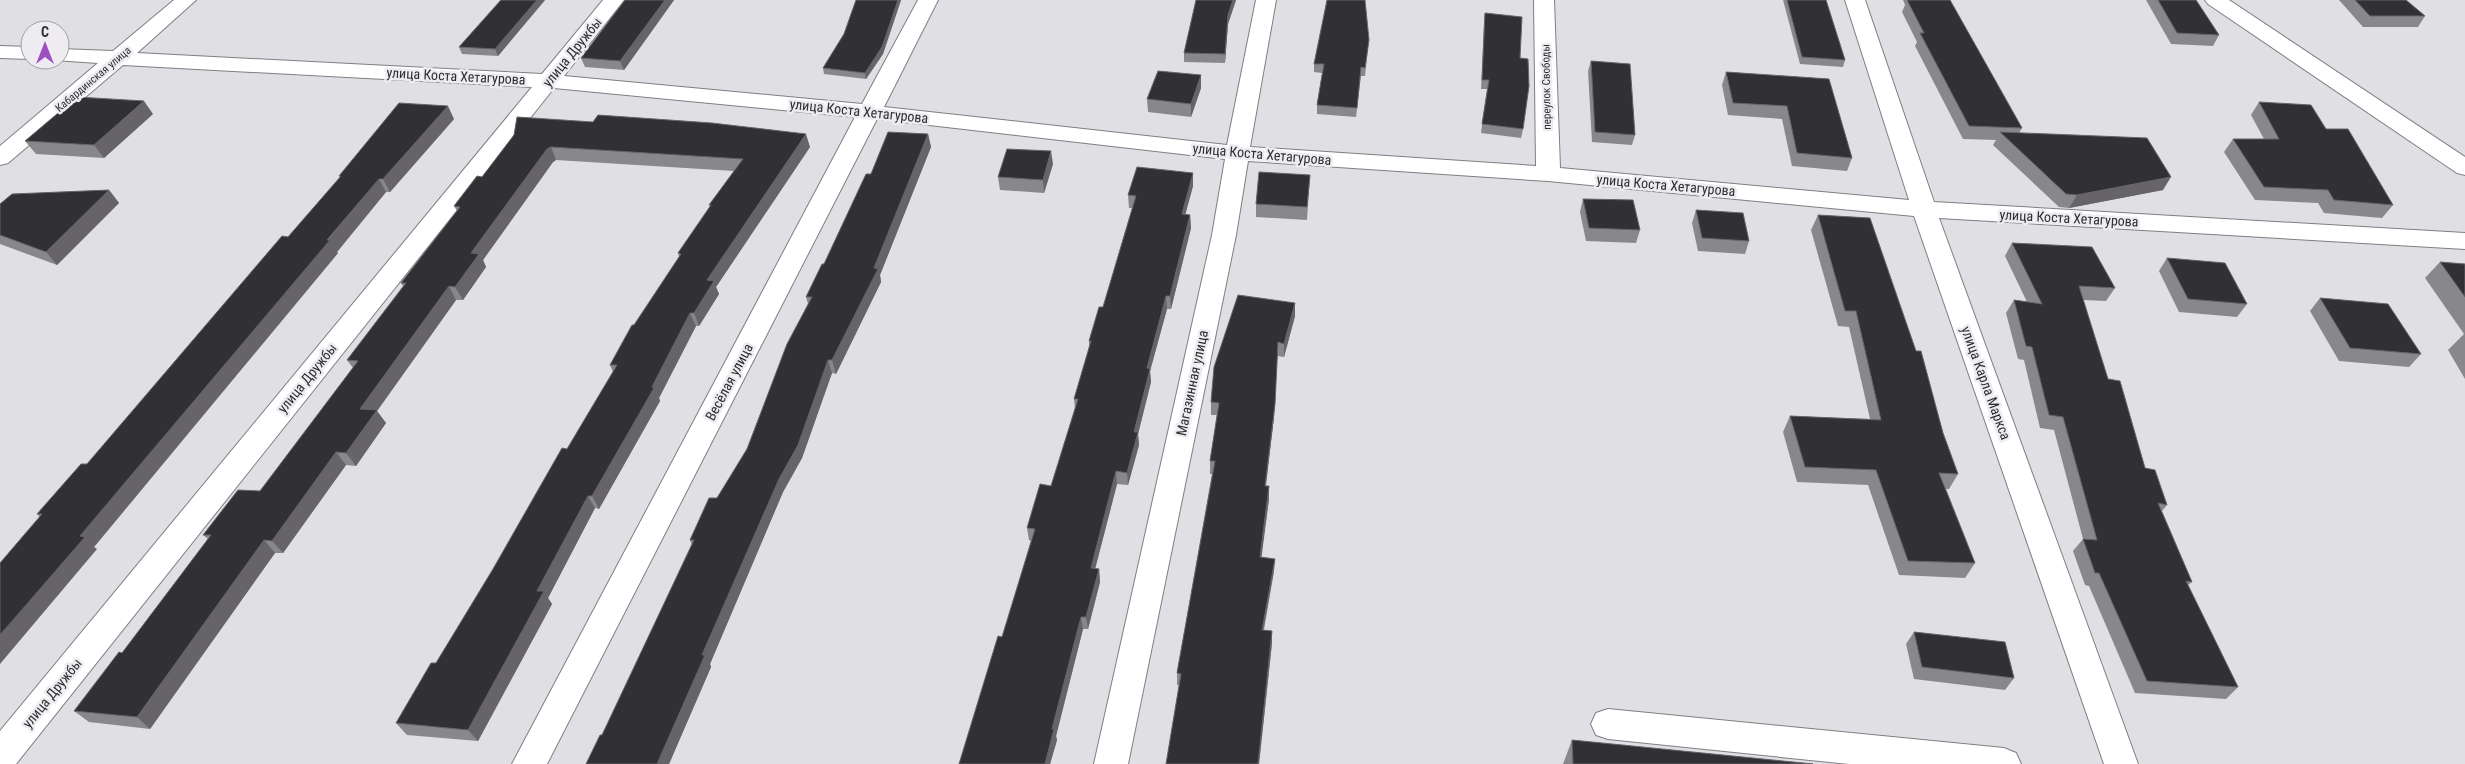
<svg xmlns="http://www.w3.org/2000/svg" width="2465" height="764" font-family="'Roboto Condensed',sans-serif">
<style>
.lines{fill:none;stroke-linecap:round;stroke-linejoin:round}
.minor-casing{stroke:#807e83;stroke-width:2}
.minor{fill:#fff;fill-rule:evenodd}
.wall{fill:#88888c}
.shaded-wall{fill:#666469}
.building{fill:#313034;stroke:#666469}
.labels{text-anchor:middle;stroke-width:5;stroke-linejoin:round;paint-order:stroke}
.far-street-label{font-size:11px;fill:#2e2e30;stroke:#eeecf1}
.street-label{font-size:14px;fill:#2e2e30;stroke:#eeecf1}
</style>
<rect width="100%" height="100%" fill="#e0dfe4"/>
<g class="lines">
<g class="minor-casing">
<g id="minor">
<path d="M174 0H196L137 53 542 74 603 0H624L564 76 862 104 918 0H938L884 107 1227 145 1256 0H1276L1250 147 1536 166 1534 0H1554L1560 168 1909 200 1845 0H1865L1934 202 2465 233V249L1939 218 2138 764H2104L1914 216 1548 181 1248 161 1236 235 1128 764H1094L1212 235 1225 159 877 119 547 764H512L855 117 554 88 16 764H0V731L532 87 123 65 8 163 0 165V146L98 63 54 60H60V49L113 51Z"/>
<path d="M2205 0H2229L2465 157V175L2457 173 2208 4Z"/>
<path d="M0 46 30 47V59L0 58Z"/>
<path d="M1608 709 2004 748 2016 753 2021 764H1849L1608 739 1596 735 1591 724 1596 713Z"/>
</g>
</g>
<use href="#minor" class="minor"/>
</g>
<g class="wall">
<path d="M501 0H545L498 56 462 54 459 47Z"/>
<path d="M625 0H674L624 70 585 67 581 58Z"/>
<path d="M856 0H901L883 54 866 79 824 74 823 68 844 34Z"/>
<path d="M1196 0H1236L1228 24 1225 63 1184 62V53Z"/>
<path d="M1783 0H1826L1845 60 1843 67 1800 64Z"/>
<path d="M1903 0H1950L2022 128 2019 133 2163 190 2069 208 2059 207 1993 145 1996 140 1963 139 1915 46 1917 42 1902 12 1905 5Z"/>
<path d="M2146 0H2196L2219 35 2213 46 2171 44Z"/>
<path d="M2339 0H2406L2425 16 2418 27H2363Z"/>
<path d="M1365 6 1368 49 1365 76H1361L1356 117 1317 114V105L1322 73 1314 72V64Z"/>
<path d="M1485 13 1520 58 1523 129 1521 138 1481 133 1487 89H1481L1484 22Z"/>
<path d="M1591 61 1635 135 1632 145 1592 142 1588 71Z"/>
<path d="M1726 72 1829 79 1852 158 1847 171 1792 166 1782 119 1728 115 1722 85Z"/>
<path d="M1201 75V88L1191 117 1148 112 1147 99Z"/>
<path d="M2259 102 2326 129 2393 205 2382 218 2324 213 2318 203 2255 200 2224 152 2233 139H2264L2251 115Z"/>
<path d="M153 114 104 158 36 154 25 141Z"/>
<path d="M454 119 390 192H386L337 252 338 253 94 547 97 549 40 517 37 514 87 464 340 178 339 176Z"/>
<path d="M928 134 931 147 880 275 881 282 836 374 832 373 802 458 783 492 710 664 711 667 669 764H586L602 735 692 545 690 540 717 498 747 449 808 304 806 297 824 264 871 174Z"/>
<path d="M514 135 810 147 716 287 719 294 699 326H696L659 398 660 401 599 509 595 508 548 598 552 604 478 741 407 735 396 723 436 663 567 449 613 372 610 365 634 325 679 257 678 253 710 207 709 205 734 171 556 160 553 162 483 260 486 267 463 300H456L377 411 386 423 356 466 346 465 283 553H275L150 729 89 722 74 711 122 653 208 539 203 535 260 491 353 368 347 360 403 286 401 283 457 211 454 206 482 177Z"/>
<path d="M1053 164 1044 193 1000 190 998 177Z"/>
<path d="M1193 173V186L1185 214 1190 215 1191 228 1171 309H1167L1150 371 1151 382 1138 434 1139 445 1128 485 1117 484 1095 569H1099L1100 582 1088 629H1083L1056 736 1057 740 1050 764H959L1002 637 1031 541 1029 540 1027 528 1051 486 1075 409 1074 399 1089 348V341L1103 307 1132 208H1129L1128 195Z"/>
<path d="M1310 175 1307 220 1256 217V204Z"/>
<path d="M109 190 119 203 57 265 0 244V204Z"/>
<path d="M1583 199 1640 230 1636 243 1586 241 1580 212Z"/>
<path d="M1696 210 1749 241 1745 254 1698 251 1692 223Z"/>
<path d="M1818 215 1943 433 1958 474 1949 489H1946L1975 563 1965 578 1899 575 1868 485 1797 482 1783 432 1790 416 1870 419 1849 327 1838 326 1811 230Z"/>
<path d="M2012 243 2115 288 2106 301 2083 300 2108 379 2145 468 2167 505 2162 511 2192 582 2188 585 2238 687 2226 699 2135 693 2089 586 2085 585 2073 551 2083 539 2054 430 2040 428 2024 360 2018 359 2006 313 2014 300 2027 302 2005 256Z"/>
<path d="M2167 258 2247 304 2237 317 2179 312 2159 271Z"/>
<path d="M2440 262 2465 264V379L2448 350 2464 334 2425 278Z"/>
<path d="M2320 298 2421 354 2409 367 2339 361 2310 311Z"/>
<path d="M1295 316 1284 357 1277 356 1274 417 1266 486H1269V499L1261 557 1274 571 1264 630 1272 631V643L1259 764H1166L1179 685H1177V673L1212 474H1210V461L1217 415H1211V402Z"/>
<path d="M1914 632 2014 678 2005 690 1914 679 1906 644Z"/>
<path d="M1572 740 1813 764H1563Z"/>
</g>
<g class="shaded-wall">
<path d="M537 0H545L498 56 495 49Z"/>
<path d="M665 0H674L624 70 620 61Z"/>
<path d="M898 0H901L883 54 866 79 865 73Z"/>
<path d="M1233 0H1236L1228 24 1225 63V54L1228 15Z"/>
<path d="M1201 75V88L1191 117V104Z"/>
<path d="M144 101 153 114 104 158 94 145Z"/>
<path d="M448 106 454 119 390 192 383 179Z"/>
<path d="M806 134 810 147 716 287 719 294 699 326 694 313 707 280Z"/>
<path d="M928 134 931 147 880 275 881 282 836 374 832 360 874 268Z"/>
<path d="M551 147 556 160 553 162 483 260 486 267 463 300 455 287 471 253 547 149Z"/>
<path d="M1051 151 1053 164 1044 193 1043 180Z"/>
<path d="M1193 173V186L1182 227V214Z"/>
<path d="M2171 177 2163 190 2069 208 2077 195Z"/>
<path d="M379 179 386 192 337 252 338 253 94 547 97 549 0 664V635L80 536Z"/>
<path d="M109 190 119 203 57 265 46 252Z"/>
<path d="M1190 215 1191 228 1171 309 1170 296Z"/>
<path d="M449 286 456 300 377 411 386 423 356 466 346 453 360 409Z"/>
<path d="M1166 296 1167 309 1150 371 1151 382 1138 434 1139 445 1128 485 1127 473 1134 432 1147 368Z"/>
<path d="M1295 303V316L1284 357V344Z"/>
<path d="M690 313 696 326 659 398 660 401 599 509 592 496 652 387Z"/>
<path d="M1278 342 1274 417 1264 499 1265 486Z"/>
<path d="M828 360 832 373 802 458 783 492 710 664 711 667 669 764H657L702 655Z"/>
<path d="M336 452 346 465 283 553 272 541Z"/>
<path d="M1116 471 1117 484 1092 581 1091 568Z"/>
<path d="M1269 486V499L1260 569V557Z"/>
<path d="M588 496 595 508 548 598 552 604 478 741 468 730 537 591Z"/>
<path d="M264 540 275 553 150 729 137 717Z"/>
<path d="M1275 559 1274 571 1261 642 1262 630Z"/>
<path d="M1099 569 1100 582 1088 629 1086 617Z"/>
<path d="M1081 617 1083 629 1056 736 1057 740 1050 764H1045L1052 729Z"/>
<path d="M1272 631V643L1259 764H1258Z"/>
</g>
<g class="building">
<path d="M501 0H537L495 49 459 47Z"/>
<path d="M625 0H665L620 61 581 58Z"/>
<path d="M856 0H898L882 47 865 73 823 68 844 34Z"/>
<path d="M1196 0H1233L1228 15 1225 54 1184 53Z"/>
<path d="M1327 0H1365L1369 40 1365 68 1361 67 1357 108 1317 105 1324 64H1314Z"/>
<path d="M1787 0H1826L1845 60 1802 57Z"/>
<path d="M1907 0H1950L2022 128 1969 126 1920 33H1924Z"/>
<path d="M2158 0H2196L2219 35 2177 33Z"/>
<path d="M2355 0H2406L2425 16H2370Z"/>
<path d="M1485 13 1522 17 1520 58 1528 59 1529 86 1523 129 1482 124 1489 80H1482Z"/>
<path d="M1591 61 1630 64 1635 135 1595 132Z"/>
<path d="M1158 71 1201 75 1191 104 1147 99Z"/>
<path d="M1726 72 1829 79 1852 158 1797 153 1787 106 1733 103Z"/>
<path d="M77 97 144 101 94 145 25 141Z"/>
<path d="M2259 102 2311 105 2326 129H2348L2393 205 2334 200 2328 190 2264 187 2233 139H2279Z"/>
<path d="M399 103 448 106 383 179H379L327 240H330L80 536 85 537 0 635V563L42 514H37L81 464H87L282 236 288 237 341 176H339Z"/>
<path d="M598 115 712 123 806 134 707 280 714 281 694 313H690L652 387 654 388 592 496H588L537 591H544L468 730 396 723 431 663H436L493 569 562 448 567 449 617 365H610L632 325H634L681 254 678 253 711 205H709L743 159 551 147 547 149 471 253 479 254 455 287 449 286 360 409 377 410 346 453 336 452 272 541 264 540 137 717 74 711 119 652 122 653 211 535H203L238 490 260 491 358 361 347 360 406 283H401L460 207 454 206 477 176 482 177 514 135 517 117 593 122Z"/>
<path d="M888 132 928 134 874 268 878 269 832 360H828L798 445 779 479 702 655H705L657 764H586L600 735H602L694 540H690L709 498H717L747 449 787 344 812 297H806L822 264H824L866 174H871Z"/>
<path d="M2000 132 2147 138 2171 177 2077 195 2066 194Z"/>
<path d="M1007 149 1051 151 1043 180 998 177Z"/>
<path d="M1137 167 1193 173 1182 214 1190 215 1170 296H1166L1147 368 1150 369 1134 432H1138L1127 473 1116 471 1091 568 1099 569 1086 617H1081L1052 729H1054L1045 764H959L998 636 1002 637 1035 529 1027 528 1040 484 1051 486 1078 399H1074L1091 341H1089L1099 307H1103L1136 196 1128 195Z"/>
<path d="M1259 172 1310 175 1307 207 1256 204Z"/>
<path d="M109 190 46 252 0 235V204L12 194Z"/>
<path d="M1583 199 1633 200 1640 230 1589 228Z"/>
<path d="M1696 210 1743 213 1749 241 1702 238Z"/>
<path d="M1818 215 1870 218 1916 351H1921L1943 433 1958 474 1939 473 1975 563 1908 561 1876 470 1805 467 1790 416 1881 420 1856 311H1845Z"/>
<path d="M2012 243 2092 247 2115 288 2079 286 2108 379 2120 381 2145 468 2155 470 2167 505 2158 503 2192 582 2186 581 2238 687 2147 681 2099 573H2095L2083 539 2097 540 2063 417 2049 415 2032 347 2026 346 2014 300 2042 304Z"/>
<path d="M2167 258 2225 263 2247 304 2188 299Z"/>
<path d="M2440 262 2465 264V297Z"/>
<path d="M1238 295 1295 303 1284 344 1278 342 1275 404 1265 486H1269L1260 557 1275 559 1262 630 1272 631 1258 764H1166L1181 674 1177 673 1215 461H1210L1219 403 1211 402 1214 367Z"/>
<path d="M2320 298 2388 304 2421 354 2350 348Z"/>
<path d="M1914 632 2005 642 2014 678 1922 667Z"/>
<path d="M1572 740 1813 764H1573Z"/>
</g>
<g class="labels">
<g class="far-street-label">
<text transform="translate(93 79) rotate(-40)" y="4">Кабардинская улица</text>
<text transform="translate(1546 87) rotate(-91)" y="4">переулок Свободы</text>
</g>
<g class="street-label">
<text transform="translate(572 52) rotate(-51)" y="5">улица Дружбы</text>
<text transform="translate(456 76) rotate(3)" y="5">улица Коста Хетагурова</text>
<text transform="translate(859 111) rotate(6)" y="5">улица Коста Хетагурова</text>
<text transform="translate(1262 154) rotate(5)" y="5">улица Коста Хетагурова</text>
<text transform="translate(1666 185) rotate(5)" y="5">улица Коста Хетагурова</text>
<text transform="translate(2069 218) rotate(3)" y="5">улица Коста Хетагурова</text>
<text transform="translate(307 378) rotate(-51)" y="5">улица Дружбы</text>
<text transform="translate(729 382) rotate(-62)" y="5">Весёлая улица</text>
<text transform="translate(1192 383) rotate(-78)" y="5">Магазинная улица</text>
<text transform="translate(1986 383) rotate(70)" y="5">улица Карла Маркса</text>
<text transform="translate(52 693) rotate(-51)" y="5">улица Дружбы</text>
</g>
</g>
<g transform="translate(45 45)"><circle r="24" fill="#eeecf1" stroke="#a1a0a4"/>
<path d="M0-4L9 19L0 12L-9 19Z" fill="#9d50c1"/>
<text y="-8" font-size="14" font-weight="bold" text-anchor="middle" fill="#2e2e30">С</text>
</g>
</svg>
